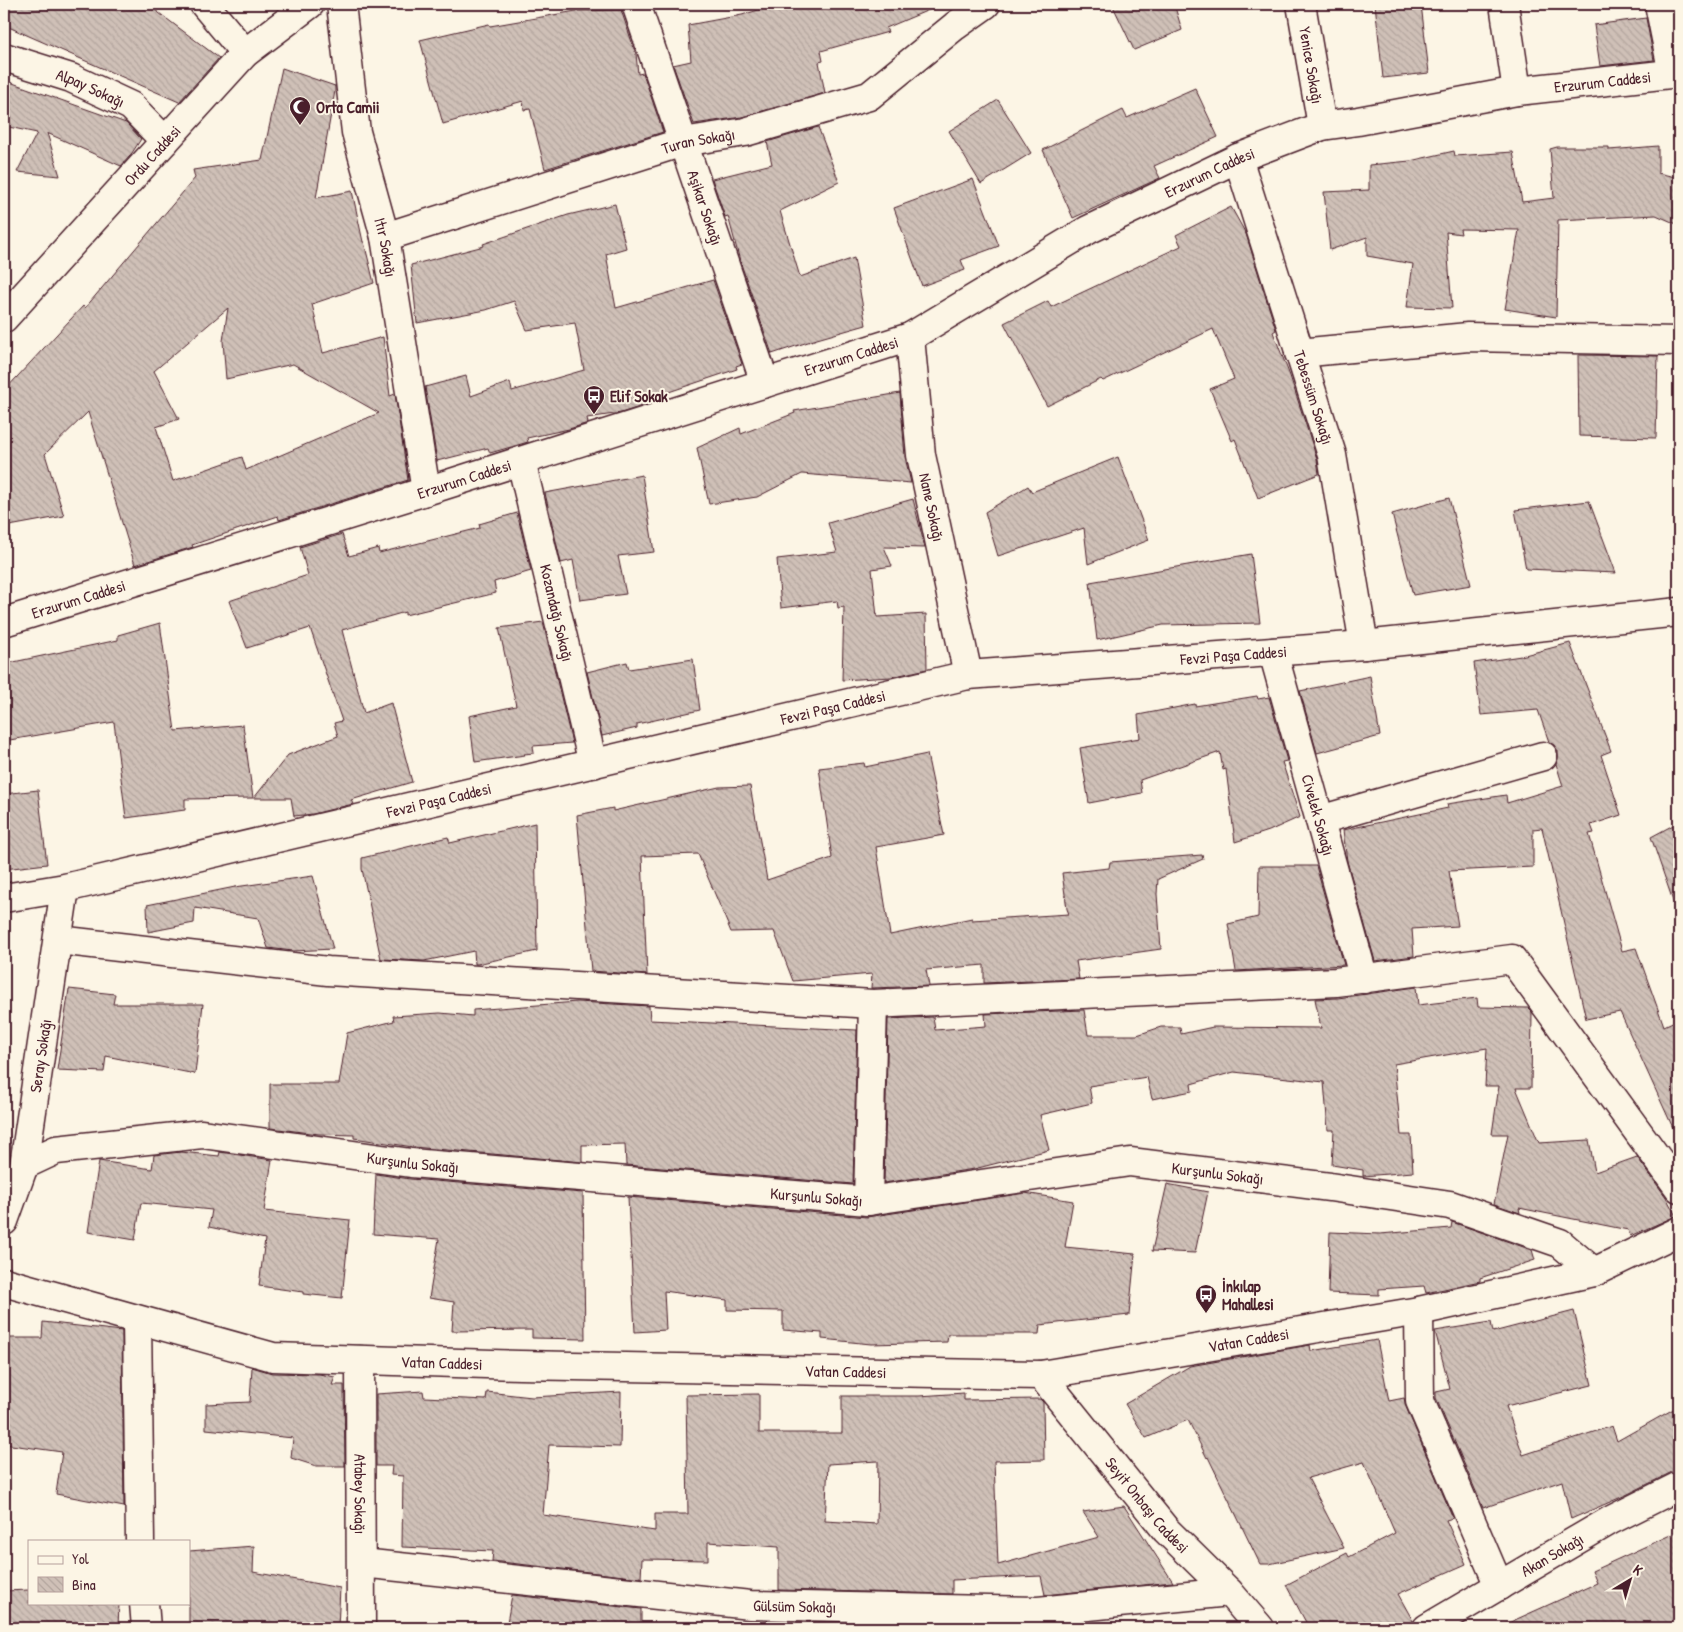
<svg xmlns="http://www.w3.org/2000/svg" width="1683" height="1632" font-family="'Patrick Hand',sans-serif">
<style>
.building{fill:url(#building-back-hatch);stroke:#4a1f2b;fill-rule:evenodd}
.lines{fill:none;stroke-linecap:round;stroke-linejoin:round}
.street-casing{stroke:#4a1f2b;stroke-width:31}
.secondary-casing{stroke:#4a1f2b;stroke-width:31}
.street{stroke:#fcf5e5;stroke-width:28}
.secondary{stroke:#fcf5e5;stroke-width:28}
.labels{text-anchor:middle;stroke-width:4;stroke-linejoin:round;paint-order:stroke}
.street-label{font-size:16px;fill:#4a1f2b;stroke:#fcf5e5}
.poi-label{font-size:16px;font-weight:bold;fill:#4a1f2b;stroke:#fcf5e5;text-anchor:start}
</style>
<defs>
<pattern id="building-back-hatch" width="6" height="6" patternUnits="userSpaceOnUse" patternTransform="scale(1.25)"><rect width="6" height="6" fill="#cfc0b7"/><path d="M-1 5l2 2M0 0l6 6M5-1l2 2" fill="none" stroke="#b3a59e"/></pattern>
</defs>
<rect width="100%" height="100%" fill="#fcf5e5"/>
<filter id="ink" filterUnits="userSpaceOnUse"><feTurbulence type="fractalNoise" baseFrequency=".02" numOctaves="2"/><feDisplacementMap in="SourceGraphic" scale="10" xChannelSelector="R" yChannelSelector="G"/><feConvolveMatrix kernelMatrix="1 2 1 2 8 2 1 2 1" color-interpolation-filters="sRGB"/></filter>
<g filter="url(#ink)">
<g class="building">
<path d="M4 4H147L219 58 179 102 4 25Z"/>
<path d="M778 4H943L886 28 888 32 821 51 823 61 819 62 825 93 742 117 694 124 673 65 691 61 688 25 742 15Z"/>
<path d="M1112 4H1174L1182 30 1134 50Z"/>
<path d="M1375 4H1421L1429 73 1383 78Z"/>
<path d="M621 10 636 54 638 74 643 73 663 132 545 169 530 109 524 110 523 101 443 124 420 40 489 24 490 26 576 11Z"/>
<path d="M1646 18 1654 60 1600 66 1594 25Z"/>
<path d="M282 68 335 86V91L316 198 352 191 363 242H364L374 283 312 304 323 353 383 337 390 396 395 394 408 480 279 520 278 516 192 545 193 547 135 565 88 412 45 454 64 516 4 527V391L83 306 85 308 195 178 193 170 262 160ZM228 308 223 341 226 379 293 364 379 413 246 470 242 457 173 481 156 427 179 419 154 371Z"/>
<path d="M4 80 126 123 141 139 130 156 121 166 47 133 60 176 17 172 37 133 4 126Z"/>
<path d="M1195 88 1218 137 1154 166 1160 178 1073 218 1043 150 1123 110 1127 118Z"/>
<path d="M998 100 1031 153 981 184 949 131Z"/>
<path d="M818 127 839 182 780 211 800 277 854 258 866 325 817 339 772 354 740 261 728 216 725 217 712 179 772 164 767 142Z"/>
<path d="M1658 146V173L1679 178V225L1656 215 1558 220 1556 317 1505 309 1519 230 1460 229 1461 234 1446 232 1452 308 1407 307 1413 264 1367 256V237L1330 250 1324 192 1369 190V165L1410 161 1454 151 1455 156 1513 152 1522 202 1554 198 1550 149 1557 147H1609V150Z"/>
<path d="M973 179 999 246 961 260 965 270 922 286 894 208Z"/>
<path d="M615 204 626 248 606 254 616 308 713 280 742 364 736 366 737 369 645 400 646 405 621 413 587 418 588 423 569 429 527 438 528 442 511 447 490 453 488 448 437 461 425 387 466 376 471 396 510 382 512 391 584 370 575 323 527 330 514 301 486 310 417 323 411 265 484 246 483 244 568 215Z"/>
<path d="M1231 207 1246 234 1276 330 1273 332 1290 376 1317 459 1319 474 1258 498 1235 439 1232 441 1210 389 1234 379 1213 329 1103 381 1101 379 1047 406 1004 323 1048 301 1051 307 1181 246 1176 235Z"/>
<path d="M1578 355 1658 356 1656 438 1579 436Z"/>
<path d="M900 393 905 457 911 483 802 474 757 497 709 504 697 448 740 428 741 434 795 413 794 411Z"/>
<path d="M1118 457 1149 540 1088 564 1084 528 998 556 985 512 1028 486 1032 492Z"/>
<path d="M642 475 654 552 618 556 626 594 580 600 573 560 561 563 545 493Z"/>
<path d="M1449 498 1471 585 1413 595 1392 514Z"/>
<path d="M913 499 925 548 884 547 892 566 872 569 877 617 926 614 927 669 891 677 842 680 844 607 838 608 837 601 781 608 777 559 837 552 828 523Z"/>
<path d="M1589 501 1616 573 1526 569 1515 510Z"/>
<path d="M517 513 531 571 494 582 496 593 405 615V612L342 630 364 713 391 703 412 782 351 800 353 804 313 814 294 816 291 798H254L288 755 338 736 334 723 342 721 310 628 247 648 229 601 308 575 300 547 342 534 349 556 378 548 379 553 480 528 479 524Z"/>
<path d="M1251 554 1260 623 1163 625 1097 640 1090 582Z"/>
<path d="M543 622 572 743 533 746 534 753 524 754 525 755 475 762 469 716 516 706 499 628Z"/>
<path d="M160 623 175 731 243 725 253 798 185 799V810L126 818 114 722 4 741V664L118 640V635Z"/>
<path d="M1570 643 1611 751 1601 755 1621 815 1591 825 1594 833 1589 834 1622 951 1636 948 1664 1026 1679 1019V1141L1620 1012 1586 1019 1542 828 1533 829V867L1449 871 1458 926 1412 929 1414 956 1375 961 1347 861 1343 830 1448 808 1447 804 1506 795 1507 803 1563 786 1556 764 1558 759V751L1554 745 1549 742 1538 710 1481 715 1474 663 1521 656Z"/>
<path d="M693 659 700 710 637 724V728L602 736 587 672 627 662 629 669Z"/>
<path d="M1370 676 1380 736 1317 753 1300 691Z"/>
<path d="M1257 696 1258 699 1269 697 1287 761 1282 762 1300 817 1269 831 1235 842 1226 769 1223 770 1220 752 1140 780 1142 793 1089 803 1080 748 1140 738 1138 715 1195 704V706Z"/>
<path d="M927 754 944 835 876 847 890 935 972 918V920L1069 914 1067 909 1062 873 1109 868 1110 862 1202 855 1203 859 1158 879 1157 894 1161 949 1076 961 1079 979 984 983V965L926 970 929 986 871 988 872 974 793 981 774 931 731 932 698 854 642 856 647 975 591 971 577 815 613 808V811L719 787 750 786 767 880 832 858 819 768 864 763 865 767Z"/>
<path d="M38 790 47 864 4 869V794Z"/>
<path d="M1679 822V907H1675L1651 837Z"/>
<path d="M535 823 537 951 477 964H475L474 951 424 961 381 959 362 869V858L448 837 450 843Z"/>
<path d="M1259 866H1316L1344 965 1236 971 1228 924 1258 917Z"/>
<path d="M313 876 333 949 293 951 268 948 258 918 195 908 194 923 148 932 147 905 235 887Z"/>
<path d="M1416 987 1418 1005 1477 998 1478 1007 1528 1008 1532 1012 1531 1088H1516L1539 1143 1589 1140 1595 1172 1637 1157 1666 1197 1676 1216 1630 1236 1628 1230 1519 1208 1520 1213 1494 1204 1508 1134H1492L1499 1086H1485L1487 1048 1394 1064 1401 1135H1411L1413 1172 1363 1176V1170L1332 1165 1334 1130H1328L1324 1082 1234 1072 1191 1084 1192 1091 1152 1099 1147 1077 1089 1086 1092 1103 1040 1115 1049 1150 974 1169 884 1183 888 1019 933 1017 935 1030 986 1026 985 1014 1084 1010 1088 1035H1137L1161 1027H1180L1181 1034 1213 1027 1321 1028 1315 999 1338 998Z"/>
<path d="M69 989 115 994 113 1004H203L195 1074 106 1056 104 1072 57 1070Z"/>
<path d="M577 1002 649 1006 650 1020 857 1030 853 1184 626 1165 625 1144 582 1145V1162L413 1147 354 1138V1135L319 1134 270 1128V1084H339L347 1033 394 1021 393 1016 440 1013 473 1016V1010Z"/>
<path d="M181 1152 219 1156 220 1152 272 1160 264 1211 350 1220 342 1298 303 1294V1292L259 1286 265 1239 209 1227 212 1210 141 1203 135 1240 88 1232 99 1161 152 1169 154 1155Z"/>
<path d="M376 1174 410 1179 583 1193 585 1339 532 1338V1330L452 1331 454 1302 429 1298 439 1239 373 1234Z"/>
<path d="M1167 1184 1208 1192 1195 1253 1152 1251Z"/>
<path d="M1025 1193 1073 1201 1065 1247 1135 1254 1129 1315 1040 1325 1039 1334H948L947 1342 871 1344 822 1339V1333L783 1330V1311L727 1310V1300L664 1291 666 1330 635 1332 628 1197 867 1217Z"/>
<path d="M1452 1222 1532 1250 1535 1260 1480 1278V1281L1426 1293 1424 1286 1379 1289V1295L1328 1293 1330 1232 1380 1234 1451 1228Z"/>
<path d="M1574 1311 1592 1385 1506 1406 1523 1455 1612 1426 1617 1441 1679 1406V1470L1672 1472 1626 1495 1571 1519 1562 1481 1483 1508 1436 1398V1392L1450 1389 1435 1331 1491 1322 1493 1332Z"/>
<path d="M43 1322 122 1331 124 1507 56 1494 62 1452 4 1444V1338H42Z"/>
<path d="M1377 1340 1389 1401 1404 1398 1406 1407 1453 1518 1446 1520 1466 1564 1398 1594 1413 1621 1411 1628H1309L1286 1585 1347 1553 1349 1557 1395 1533 1364 1462 1308 1478 1344 1548 1269 1564H1260L1208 1457 1207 1458 1188 1420 1146 1438 1125 1404 1190 1366 1310 1345 1311 1351Z"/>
<path d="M252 1367 272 1373 319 1374 335 1377 332 1385H344L345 1466H316L291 1458 293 1438 206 1429V1404L250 1402Z"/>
<path d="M423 1391 424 1397 486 1400 487 1392 532 1397 621 1392 620 1447 549 1445 543 1515 655 1531V1514H688L686 1395 759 1394V1433H842V1396H919L964 1393V1400L1040 1399 1043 1402 1044 1460 994 1461 998 1565 1099 1537 1083 1512 1124 1506 1173 1582 1045 1595 1041 1576 952 1580V1594L779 1590V1547L708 1542V1560L642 1559 641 1578 492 1561 493 1551 402 1547 403 1476 391 1475 392 1466H376V1394ZM878 1461 877 1524 825 1521 828 1464Z"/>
<path d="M1679 1531V1628H1497L1597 1583 1592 1571Z"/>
<path d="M254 1546 253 1572 340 1588 338 1628H189V1551Z"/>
<path d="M29 1590V1603H119L118 1628H4V1591Z"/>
<path d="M512 1595 641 1609V1628H506Z"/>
</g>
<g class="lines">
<g class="street-casing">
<g id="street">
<path d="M204 4 245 53"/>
<path id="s1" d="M341 4 356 132 385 237 426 491"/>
<path id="s2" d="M636 4 765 383"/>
<path id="s3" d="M1301 4 1322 126"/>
<path d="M1504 4 1517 91"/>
<path d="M1659 4 1673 74"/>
<path id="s4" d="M4 57 71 78 131 106 165 141"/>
<path id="s5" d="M1238 158 1332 455 1364 645"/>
<path id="s6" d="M385 237 683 142 745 132 869 96 955 26 986 4"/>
<path id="s7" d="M910 337 921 455 968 675"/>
<path d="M1299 353 1468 337 1679 341"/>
<path id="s8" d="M521 461 593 764"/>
<path id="s9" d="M1273 652 1364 979"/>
<path d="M1320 820 1543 756"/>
<path id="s10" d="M4 898 65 888 968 675 1364 645 1679 612"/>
<path d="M58 940 328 971 873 1004 1336 982 1512 959 1679 1188"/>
<path id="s11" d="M24 1165 56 1150 202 1134 411 1163 868 1201 1130 1162 1330 1187 1450 1205 1560 1243 1594 1272"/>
<path d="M868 1201 873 1004"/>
<path id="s12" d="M4 1221 24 1165 65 888"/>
<path id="s13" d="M4 1282 273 1357 520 1365 1041 1375 1419 1311 1594 1272 1679 1231"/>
<path d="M1419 1311 1420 1401 1499 1586"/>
<path d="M137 1320 140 1541"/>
<path id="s14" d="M360 1360 361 1628"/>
<path id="s15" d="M1041 1375 1166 1530 1229 1592 1260 1628"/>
<path id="s16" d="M362 1563 750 1605 1038 1611 1229 1592"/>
<path d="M144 1603 146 1628"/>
<path id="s17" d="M1427 1628 1611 1520 1679 1486"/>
</g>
</g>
<g class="secondary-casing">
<g id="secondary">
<path id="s18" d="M4 318 245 53 310 4"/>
<path id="s19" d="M4 622 426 491 910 337 1088 230 1238 158 1322 126 1358 121 1517 91 1679 73"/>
</g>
</g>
<use href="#street" class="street"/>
<use href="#secondary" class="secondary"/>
</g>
</g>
<defs>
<g id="mosque-pin" transform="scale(1.125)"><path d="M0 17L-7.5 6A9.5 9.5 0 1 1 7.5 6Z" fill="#4a1f2b" stroke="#fcf5e5"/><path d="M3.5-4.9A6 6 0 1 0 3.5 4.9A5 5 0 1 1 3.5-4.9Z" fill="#fff"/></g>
<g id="bus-pin" transform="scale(1.125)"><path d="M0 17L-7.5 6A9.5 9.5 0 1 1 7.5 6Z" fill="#4a1f2b" stroke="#fcf5e5"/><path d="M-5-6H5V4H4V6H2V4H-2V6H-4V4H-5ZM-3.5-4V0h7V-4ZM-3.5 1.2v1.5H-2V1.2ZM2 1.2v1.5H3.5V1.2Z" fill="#fff"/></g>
</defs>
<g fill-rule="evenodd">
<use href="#mosque-pin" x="300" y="107"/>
<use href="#bus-pin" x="594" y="396"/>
<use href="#bus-pin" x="1206" y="1295"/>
</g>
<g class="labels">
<g class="street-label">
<text dy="6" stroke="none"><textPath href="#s3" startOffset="62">Yenice Sokağı</textPath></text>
<text dy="6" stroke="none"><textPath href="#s19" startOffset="1698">Erzurum Caddesi</textPath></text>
<text dy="6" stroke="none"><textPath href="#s4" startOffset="92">Alpay Sokağı</textPath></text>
<text dy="6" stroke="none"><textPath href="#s6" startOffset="328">Turan Sokağı</textPath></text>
<text dy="6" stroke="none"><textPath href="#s18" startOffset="220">Ordu Caddesi</textPath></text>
<text dy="6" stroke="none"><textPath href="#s19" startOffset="1292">Erzurum Caddesi</textPath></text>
<text dy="6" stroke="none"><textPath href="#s2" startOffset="215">Aşikar Sokağı</textPath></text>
<text dy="6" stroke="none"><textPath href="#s1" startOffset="248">Itır Sokağı</textPath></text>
<text dy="6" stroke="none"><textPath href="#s19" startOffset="888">Erzurum Caddesi</textPath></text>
<text dy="6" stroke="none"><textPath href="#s5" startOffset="251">Tebessüm Sokağı</textPath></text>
<text dy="6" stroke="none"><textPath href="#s19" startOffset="482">Erzurum Caddesi</textPath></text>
<text dy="6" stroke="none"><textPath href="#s7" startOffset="172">Nane Sokağı</textPath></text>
<text dy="6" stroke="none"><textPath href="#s19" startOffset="78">Erzurum Caddesi</textPath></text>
<text dy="6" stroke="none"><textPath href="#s8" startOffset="156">Kozandağı Sokağı</textPath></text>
<text dy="6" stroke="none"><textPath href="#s10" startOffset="1256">Fevzi Paşa Caddesi</textPath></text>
<text dy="6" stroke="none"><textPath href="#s10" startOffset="851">Fevzi Paşa Caddesi</textPath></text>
<text dy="6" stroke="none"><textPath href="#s10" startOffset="446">Fevzi Paşa Caddesi</textPath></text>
<text dy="6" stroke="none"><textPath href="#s9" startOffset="169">Civelek Sokağı</textPath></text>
<text dy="6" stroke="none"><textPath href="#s12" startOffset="170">Seray Sokağı</textPath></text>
<text dy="6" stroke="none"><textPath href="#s11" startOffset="395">Kurşunlu Sokağı</textPath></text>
<text dy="6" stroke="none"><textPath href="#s11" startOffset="1205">Kurşunlu Sokağı</textPath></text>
<text dy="6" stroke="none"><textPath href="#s11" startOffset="800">Kurşunlu Sokağı</textPath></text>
<text dy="6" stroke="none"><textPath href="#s13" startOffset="1258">Vatan Caddesi</textPath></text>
<text dy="6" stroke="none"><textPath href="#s13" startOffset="448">Vatan Caddesi</textPath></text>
<text dy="6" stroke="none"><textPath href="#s13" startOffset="852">Vatan Caddesi</textPath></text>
<text dy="6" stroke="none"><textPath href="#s14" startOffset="134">Atabey Sokağı</textPath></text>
<text dy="6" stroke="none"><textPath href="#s15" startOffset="168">Seyit Onbaşı Caddesi</textPath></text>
<text dy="6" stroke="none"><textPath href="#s17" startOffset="145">Akan Sokağı</textPath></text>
<text dy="6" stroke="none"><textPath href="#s16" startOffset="435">Gülsüm Sokağı</textPath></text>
</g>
<g class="poi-label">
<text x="316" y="113">Orta Camii</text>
<text x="610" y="402">Elif Sokak</text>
<text x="1222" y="1292">İnkılap<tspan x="1222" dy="18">Mahallesi</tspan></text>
</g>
</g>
<rect width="1683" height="1632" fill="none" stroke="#fcf5e5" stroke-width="20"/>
<rect x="10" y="10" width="1663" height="1612" fill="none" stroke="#4a1f2b" stroke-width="2" filter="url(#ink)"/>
<rect x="28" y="1540" width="162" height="65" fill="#fcf5e5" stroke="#b59f9b"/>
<rect x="38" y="1556" width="25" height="8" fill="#fcf5e5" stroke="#b59f9b"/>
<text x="72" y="1564" font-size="15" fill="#4a1f2b">Yol</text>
<rect x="38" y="1577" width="25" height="15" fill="url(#building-back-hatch)" stroke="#b59f9b"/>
<text x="72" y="1590" font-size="15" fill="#4a1f2b">Bina</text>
<g transform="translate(1630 1580) rotate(38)" stroke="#fcf5e5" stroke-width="4" paint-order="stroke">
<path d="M0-4L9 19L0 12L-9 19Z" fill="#4a1f2b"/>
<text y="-8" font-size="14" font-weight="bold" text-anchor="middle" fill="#4a1f2b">K</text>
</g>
</svg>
